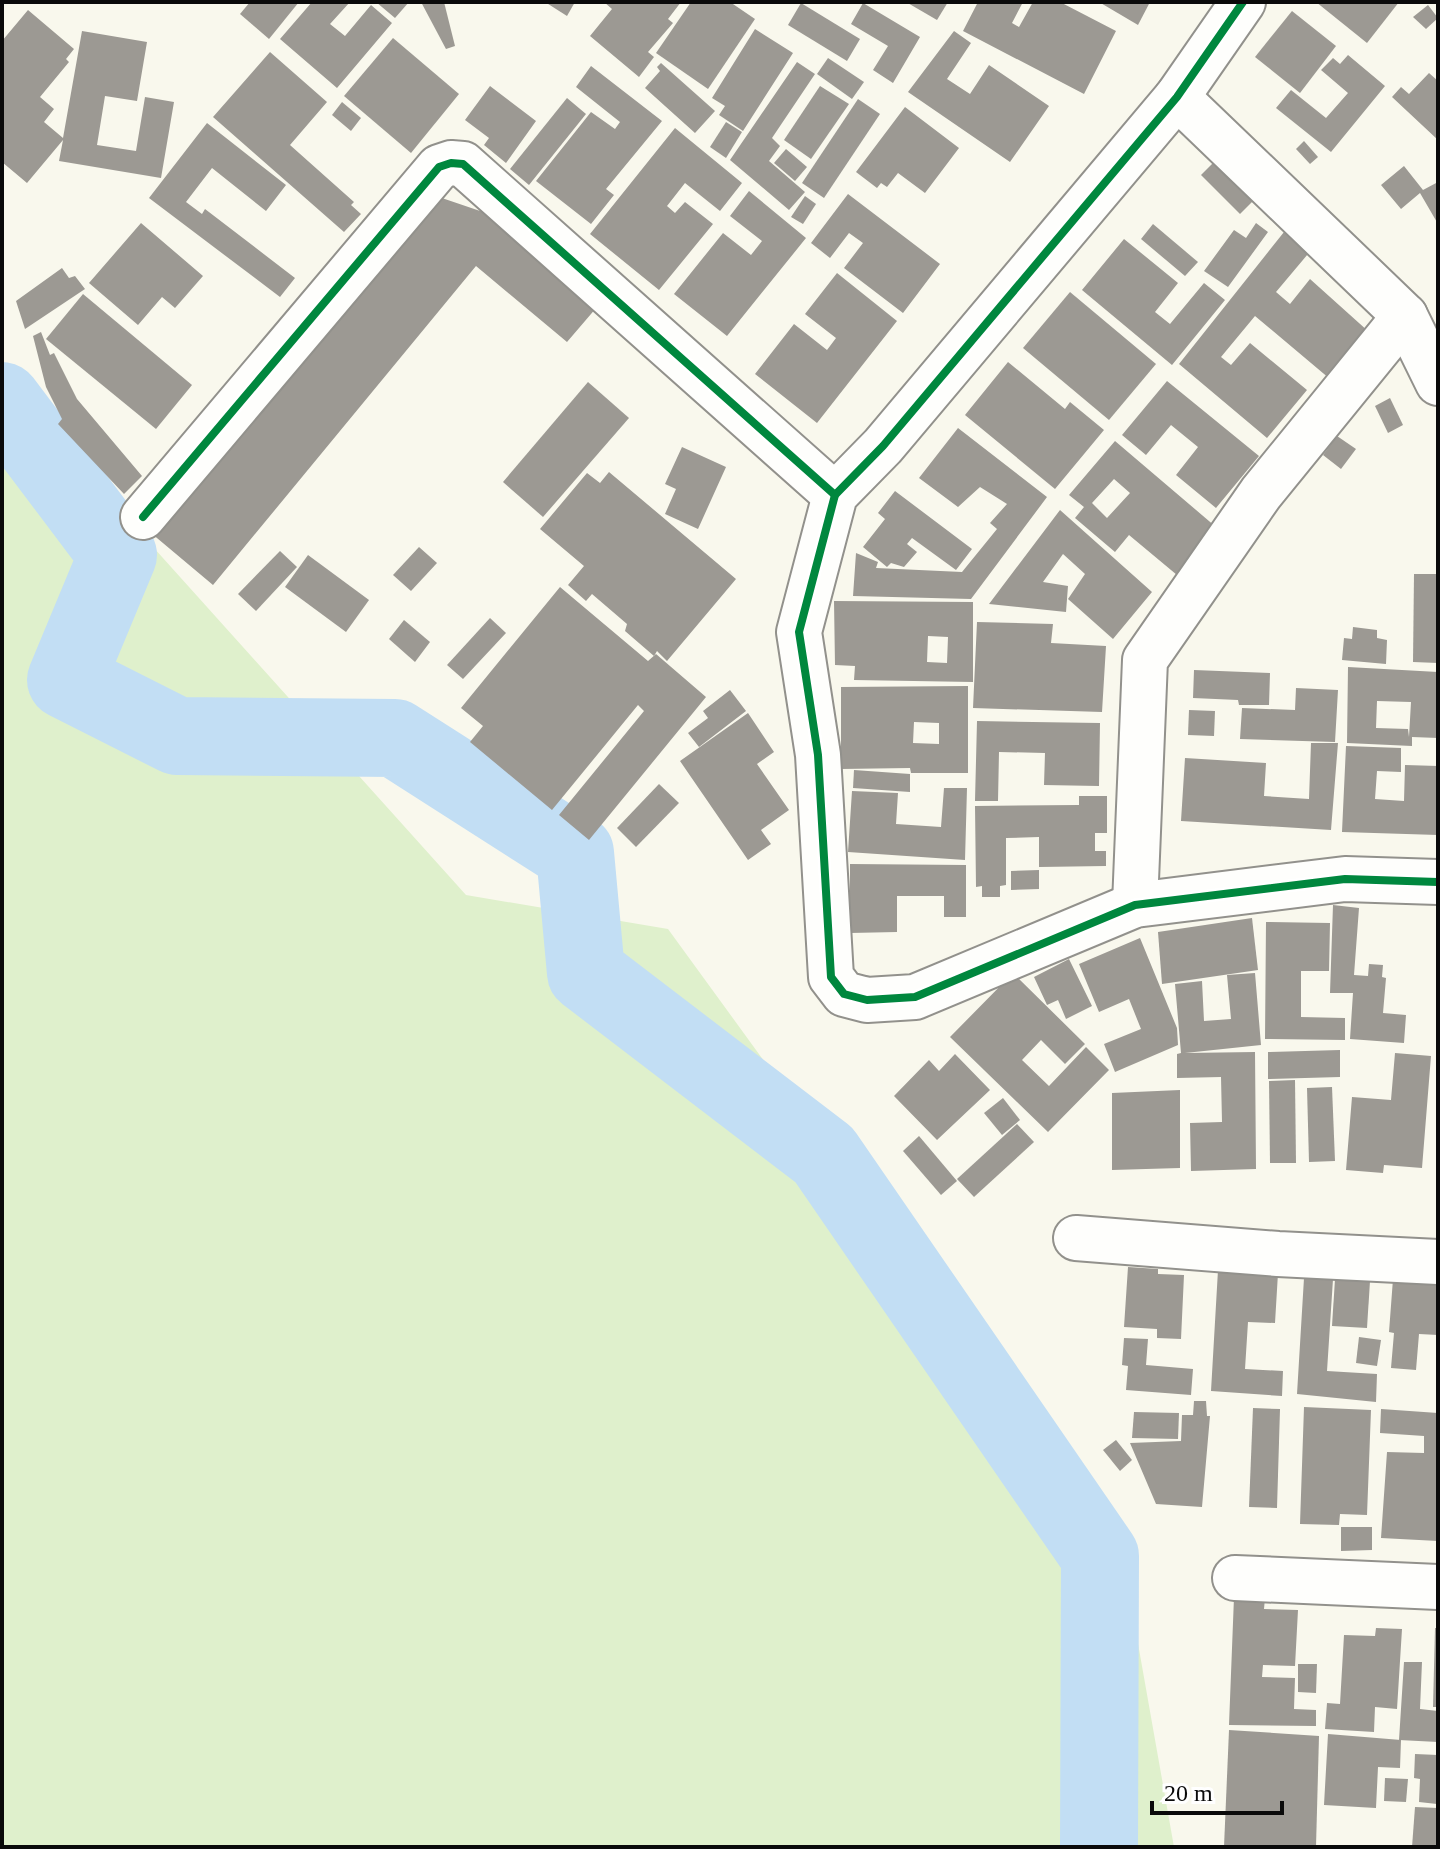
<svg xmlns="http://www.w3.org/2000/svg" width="1440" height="1849" font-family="'Times New Roman',serif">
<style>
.green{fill:#dff0cc}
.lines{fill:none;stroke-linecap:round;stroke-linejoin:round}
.river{stroke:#c2def4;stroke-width:78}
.building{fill:#9c9993;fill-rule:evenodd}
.minor-casing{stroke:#92918c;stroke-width:48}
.minor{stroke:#fefefc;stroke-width:44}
.cycleway-casing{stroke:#fff;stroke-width:13}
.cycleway{stroke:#00873e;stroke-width:8}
</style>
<rect width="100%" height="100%" fill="#f9f8ed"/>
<path class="green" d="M2 379 466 895 668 929 1122 1553 1174 1847H2Z"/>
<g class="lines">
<path class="river" d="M2 401 118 555 66 680 177 736 395 738 575 853 586 973 824 1155 1100 1556 1099 1847"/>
</g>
<g class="building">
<path d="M250 2H299L269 39 240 14Z"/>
<path d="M312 2H350L330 24 345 36 371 5 392 23 337 88 280 39Z"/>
<path d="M376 2H409L395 18Z"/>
<path d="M421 2H444L455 46 446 49Z"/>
<path d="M545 2H575L567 16Z"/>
<path d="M604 2H681L668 19 673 23 648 52 654 57 639 77 590 36 612 9Z"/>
<path d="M691 2H730L755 19 708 89 656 53Z"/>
<path d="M906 2H948L937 20Z"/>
<path d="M978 2H1023L1012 23 1019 27 1033 2H1060L1116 31 1084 94 963 31Z"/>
<path d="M1099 2H1150L1138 25Z"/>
<path d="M1316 2H1399L1367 43Z"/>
<path d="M801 3 860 39 847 61 788 25Z"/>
<path d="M863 3 920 37 893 83 873 70 888 46 851 24Z"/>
<path d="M1428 5 1438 18 1426 29 1413 17Z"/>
<path d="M28 10 74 49 66 59 69 62 40 97 54 109 44 122 63 138 82 31 147 42 137 101 105 96 97 145 136 151 145 97 174 102 161 178 59 161 63 140 27 183 2 162V41Z"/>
<path d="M1292 11 1336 46 1300 93 1255 57Z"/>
<path d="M755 29 793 53 743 131 719 115 725 106 712 98Z"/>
<path d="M954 31 971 43 947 79 970 94 989 65 1049 106 1010 162 908 92Z"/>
<path d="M393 38 459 94 411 153 344 96Z"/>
<path d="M270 52 327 102 290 145 354 202 351 205 361 214 344 232 213 117Z"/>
<path d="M1348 55 1385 86 1331 152 1276 108 1291 90 1326 118 1348 93 1321 70 1333 58 1340 64Z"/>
<path d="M828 58 864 82 852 99 817 74Z"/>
<path d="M797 62 815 74 772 138 780 146 769 161 805 192 789 210 730 160Z"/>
<path d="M661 63 715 111 695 133 645 88 660 71 657 67Z"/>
<path d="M591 66 662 121 606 189 614 195 591 224 536 181 591 112 615 129 620 122 576 87Z"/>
<path d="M1429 73 1438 81V140L1392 97 1401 87 1409 94Z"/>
<path d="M490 86 536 121 506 163 484 145 489 138 465 120Z"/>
<path d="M820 86 849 104 811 159 784 140Z"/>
<path d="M567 98 586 114 529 185 510 169Z"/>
<path d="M858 99 880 114 824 198 802 183Z"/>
<path d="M342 102 361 118 351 131 332 115Z"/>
<path d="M905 107 959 148 925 193 898 173 887 187 881 183 877 188 856 172Z"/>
<path d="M726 122 742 132 726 158 710 147Z"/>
<path d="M207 123 286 185 266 211 212 168 186 202 202 214 205 209 295 278 280 297 149 198Z"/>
<path d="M675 128 742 183 720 211 685 183 667 206 675 213 685 202 713 224 659 290 590 234Z"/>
<path d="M1304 141 1318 157 1310 164 1296 149Z"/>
<path d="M786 149 807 167 795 181 774 163Z"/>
<path d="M1219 157 1258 196 1240 214 1201 175Z"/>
<path d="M1404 166 1423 190 1438 182V224L1420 193 1401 209 1381 185Z"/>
<path d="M749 191 806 238 727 336 674 294 723 233 751 255 762 241 730 216Z"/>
<path d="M848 194 940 264 903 313 844 268 863 243 849 233 830 258 811 243Z"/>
<path d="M436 196 486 213 597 307 567 342 476 266 213 585 151 533Z"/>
<path d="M805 196 816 204 803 224 791 217Z"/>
<path d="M141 223 203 276 175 308 162 297 138 325 89 283Z"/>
<path d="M1256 223 1268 232 1228 287 1204 271 1234 230 1246 238Z"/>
<path d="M1153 224 1198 262 1185 276 1141 239Z"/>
<path d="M1288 227 1313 248 1276 292 1290 304 1310 279 1369 332 1330 379 1255 316 1221 357 1231 365 1250 343 1307 390 1267 438 1179 364Z"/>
<path d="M1124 239 1178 283 1155 312 1170 324 1204 283 1225 300 1172 365 1082 290Z"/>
<path d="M62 268 69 278 75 276 85 289 25 329 16 301Z"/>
<path d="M837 273 897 321 817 423 755 374 794 324 827 350 836 338 805 314Z"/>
<path d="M1070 292 1156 364 1109 420 1023 348Z"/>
<path d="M83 294 192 385 156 429 46 339Z"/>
<path d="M41 332 50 355 54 353 77 399 142 476 124 494 58 424 62 419 46 387 33 336Z"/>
<path d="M1008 362 1065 409 1070 402 1104 430 1055 489 965 415Z"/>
<path d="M1167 381 1259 456 1216 508 1176 475 1198 447 1171 425 1146 455 1122 435Z"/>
<path d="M588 382 629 418 543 517 503 482Z"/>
<path d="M1390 398 1403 425 1388 433 1375 406Z"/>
<path d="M958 428 1047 497 971 599 853 596 856 553 878 562 876 568 962 572 997 529 990 523 1007 504 980 487 958 507 919 478Z"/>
<path d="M1337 436 1356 449 1341 469 1323 455Z"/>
<path d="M1115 441 1216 527 1177 575 1129 535 1115 552 1075 518 1084 507 1069 495ZM1114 479 1130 493 1107 518 1092 503Z"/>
<path d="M682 447 726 467 698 529 665 514 676 489 665 484Z"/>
<path d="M609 472 736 579 667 661 657 651 654 656 625 631 627 624 592 594 586 601 568 585 584 566 540 529 587 473 600 483Z"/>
<path d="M895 491 972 549 956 570 912 538 907 544 917 552 904 567 891 563 887 567 863 547 885 519 878 513Z"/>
<path d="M1060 510 1152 592 1113 639 1068 599 1085 574 1063 554 1043 582 1068 586 1066 612 989 604Z"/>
<path d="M419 547 437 563 411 591 393 575Z"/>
<path d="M280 551 297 567 256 611 238 594Z"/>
<path d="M308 555 369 600 346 632 285 587Z"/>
<path d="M1414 574H1438V663L1413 662Z"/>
<path d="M560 587 648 661 656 654 706 697 589 840 559 815 644 711 638 705 552 810 470 742 483 726 461 708Z"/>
<path d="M834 601 973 602V682L854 680 855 666 835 665ZM928 636 948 637 947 663 927 662Z"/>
<path d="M490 618 506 633 463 679 447 665Z"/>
<path d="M404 620 430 642 415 662 389 639Z"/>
<path d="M977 622 1053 624 1051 643 1106 646 1102 712 973 708Z"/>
<path d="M1353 627 1377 630V638L1387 640 1386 664 1342 660 1344 638 1352 639Z"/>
<path d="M1348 667 1438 672V738L1412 737V746L1347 743ZM1377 701 1411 702 1409 737 1408 729 1376 728Z"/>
<path d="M1194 670 1270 673 1269 705H1239L1238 700 1193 698Z"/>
<path d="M968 686V773H911L910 768 841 769V687ZM914 722 939 723V744L913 743Z"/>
<path d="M1296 688 1338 690 1335 742 1240 739 1242 708 1295 710Z"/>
<path d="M730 690 746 711 699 747 688 733 708 718 703 711Z"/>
<path d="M1189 710 1215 711 1214 736 1188 735Z"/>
<path d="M748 713 774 752 757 764 789 810 761 830 771 844 748 860 680 761Z"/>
<path d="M977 721 1100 723 1099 786 1044 785 1045 753 999 752 998 801H975Z"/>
<path d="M1311 743H1338L1331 830 1181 821 1185 758 1266 763 1264 796 1309 799Z"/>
<path d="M1346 746 1401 748V772L1377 771 1375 799 1404 801 1405 765 1438 766V835L1342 832Z"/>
<path d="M854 770 910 774V792L853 788Z"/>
<path d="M659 784 679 803 636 847 617 828Z"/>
<path d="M944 788H967L965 860 848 852 852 791 898 793 896 824 941 827Z"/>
<path d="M1079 796H1107V833H1095V851H1106V866L1039 867V837L1006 838V885L1000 886V897H982V886L976 887 975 806 1079 805Z"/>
<path d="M850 864 966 865V917H944V896H897V932L850 933Z"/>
<path d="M1039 870V889L1011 890V871Z"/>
<path d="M1333 905 1359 908 1354 975 1368 976 1369 964 1383 965 1382 977 1386 978 1383 1013 1406 1015 1404 1043 1350 1039 1353 993H1330Z"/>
<path d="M1252 918 1258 970 1162 984 1158 932Z"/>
<path d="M1266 922 1330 923 1329 971H1301V1017L1345 1018V1040L1265 1039Z"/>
<path d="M1140 938 1177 1028 1178 1045 1115 1072 1104 1044 1141 1029 1129 999 1099 1012 1079 964Z"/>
<path d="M1069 959 1092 1006 1066 1019 1058 1000 1047 1005 1034 977Z"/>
<path d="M1013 973 1085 1044 1065 1064 1041 1040 1022 1060 1049 1086 1086 1047 1109 1070 1048 1132 950 1037Z"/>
<path d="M1255 973 1261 1045 1185 1053 1255 1052 1256 1169 1191 1171 1190 1123 1222 1122 1221 1077 1177 1078V1054L1181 1053 1175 984 1202 981 1204 1021 1231 1019 1227 975Z"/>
<path d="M1340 1050V1077L1268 1079V1052Z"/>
<path d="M1395 1053 1431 1056 1422 1168 1384 1165 1383 1173 1346 1170 1352 1097 1391 1100Z"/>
<path d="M955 1054 990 1090 937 1140 894 1096 929 1060 939 1071Z"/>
<path d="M1295 1080 1296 1163H1270L1269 1081Z"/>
<path d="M1332 1087 1335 1161 1309 1162 1307 1088Z"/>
<path d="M1180 1090V1168L1112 1170V1093Z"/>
<path d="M1003 1098 1020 1120 1002 1135 984 1113Z"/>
<path d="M1017 1124 1034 1142 974 1197 957 1179Z"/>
<path d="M919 1136 957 1181 941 1195 903 1151Z"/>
<path d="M1128 1267 1158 1269V1274L1184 1275 1181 1339 1157 1338V1329L1124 1327Z"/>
<path d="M1218 1270 1278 1273 1275 1323 1248 1322 1245 1369 1283 1371 1282 1396 1211 1391Z"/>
<path d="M1304 1278 1333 1279 1327 1371 1377 1374 1376 1402 1297 1394Z"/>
<path d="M1335 1279 1370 1281 1367 1328 1332 1326Z"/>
<path d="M1393 1279 1438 1283V1335L1419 1334 1416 1370 1391 1368 1394 1333 1389 1332Z"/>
<path d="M1359 1337 1381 1340 1377 1366 1356 1363Z"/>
<path d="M1124 1338 1148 1339 1146 1365 1193 1369 1191 1395 1126 1390 1128 1366 1122 1365Z"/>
<path d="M1194 1401H1206L1207 1416H1210L1202 1507 1156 1504 1130 1443 1181 1441 1182 1415H1193Z"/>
<path d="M1304 1407 1371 1410 1367 1515 1340 1514 1339 1525 1300 1524Z"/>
<path d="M1253 1408 1280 1409 1277 1508 1249 1507Z"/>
<path d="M1381 1409 1438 1413V1541L1381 1538 1387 1452 1424 1453V1436L1380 1433Z"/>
<path d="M1134 1412 1179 1413 1178 1439 1132 1438Z"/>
<path d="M1116 1440 1132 1460 1120 1471 1103 1450Z"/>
<path d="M1341 1527H1372V1550L1341 1551Z"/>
<path d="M1234 1597 1265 1598 1264 1609 1298 1610 1295 1666 1263 1665 1262 1677 1295 1678 1294 1709 1316 1710V1726L1229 1725Z"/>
<path d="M1376 1628 1402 1629 1397 1709 1375 1707 1374 1732 1325 1729 1327 1703 1340 1704 1344 1635 1375 1636Z"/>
<path d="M1435 1628H1438V1707H1433Z"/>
<path d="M1404 1662H1422L1420 1709 1438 1711V1742L1399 1740Z"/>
<path d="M1298 1664H1317L1316 1693 1298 1692Z"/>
<path d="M1229 1730 1319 1736 1316 1847H1224Z"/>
<path d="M1328 1734 1401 1740 1400 1768 1378 1767 1376 1808 1324 1805Z"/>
<path d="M1415 1754 1438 1755 1437 1804 1419 1802 1420 1779 1414 1778Z"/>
<path d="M1385 1778 1408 1779 1406 1802 1384 1801Z"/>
<path d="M1415 1807 1438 1808V1847H1412Z"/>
</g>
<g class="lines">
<g class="minor-casing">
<g id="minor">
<path d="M1243 2 1177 97 883 446 835 495 799 632 818 755 831 977 844 994 867 1000 915 997 1135 905 1345 879 1438 882"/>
<path d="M1177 97 1405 316 1438 383"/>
<path d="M143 517 439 167 451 163 463 164 835 495"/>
<path d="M1135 905 1145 660 1261 493 1405 316"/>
<path d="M1076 1238 1278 1254 1438 1262"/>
<path d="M1235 1578 1438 1587"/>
</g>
</g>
<use href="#minor" class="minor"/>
<g class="cycleway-casing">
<g id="cycleway">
<path d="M1243 2 1177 97 883 446 835 495 799 632 818 755 831 977 844 994 867 1000 915 997 1135 905 1345 879 1438 882"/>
<path d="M143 517 439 167 451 163 463 164 835 495"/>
</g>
</g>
<use href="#cycleway" class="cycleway"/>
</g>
<rect width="1440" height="1849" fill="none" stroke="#0a0a0a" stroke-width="8"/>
<path d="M1152 1801v12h130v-12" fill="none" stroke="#0a0a0a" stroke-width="4"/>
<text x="1164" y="1801" font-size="24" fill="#0a0a0a" stroke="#ffffff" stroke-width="6" paint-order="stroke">20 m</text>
</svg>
